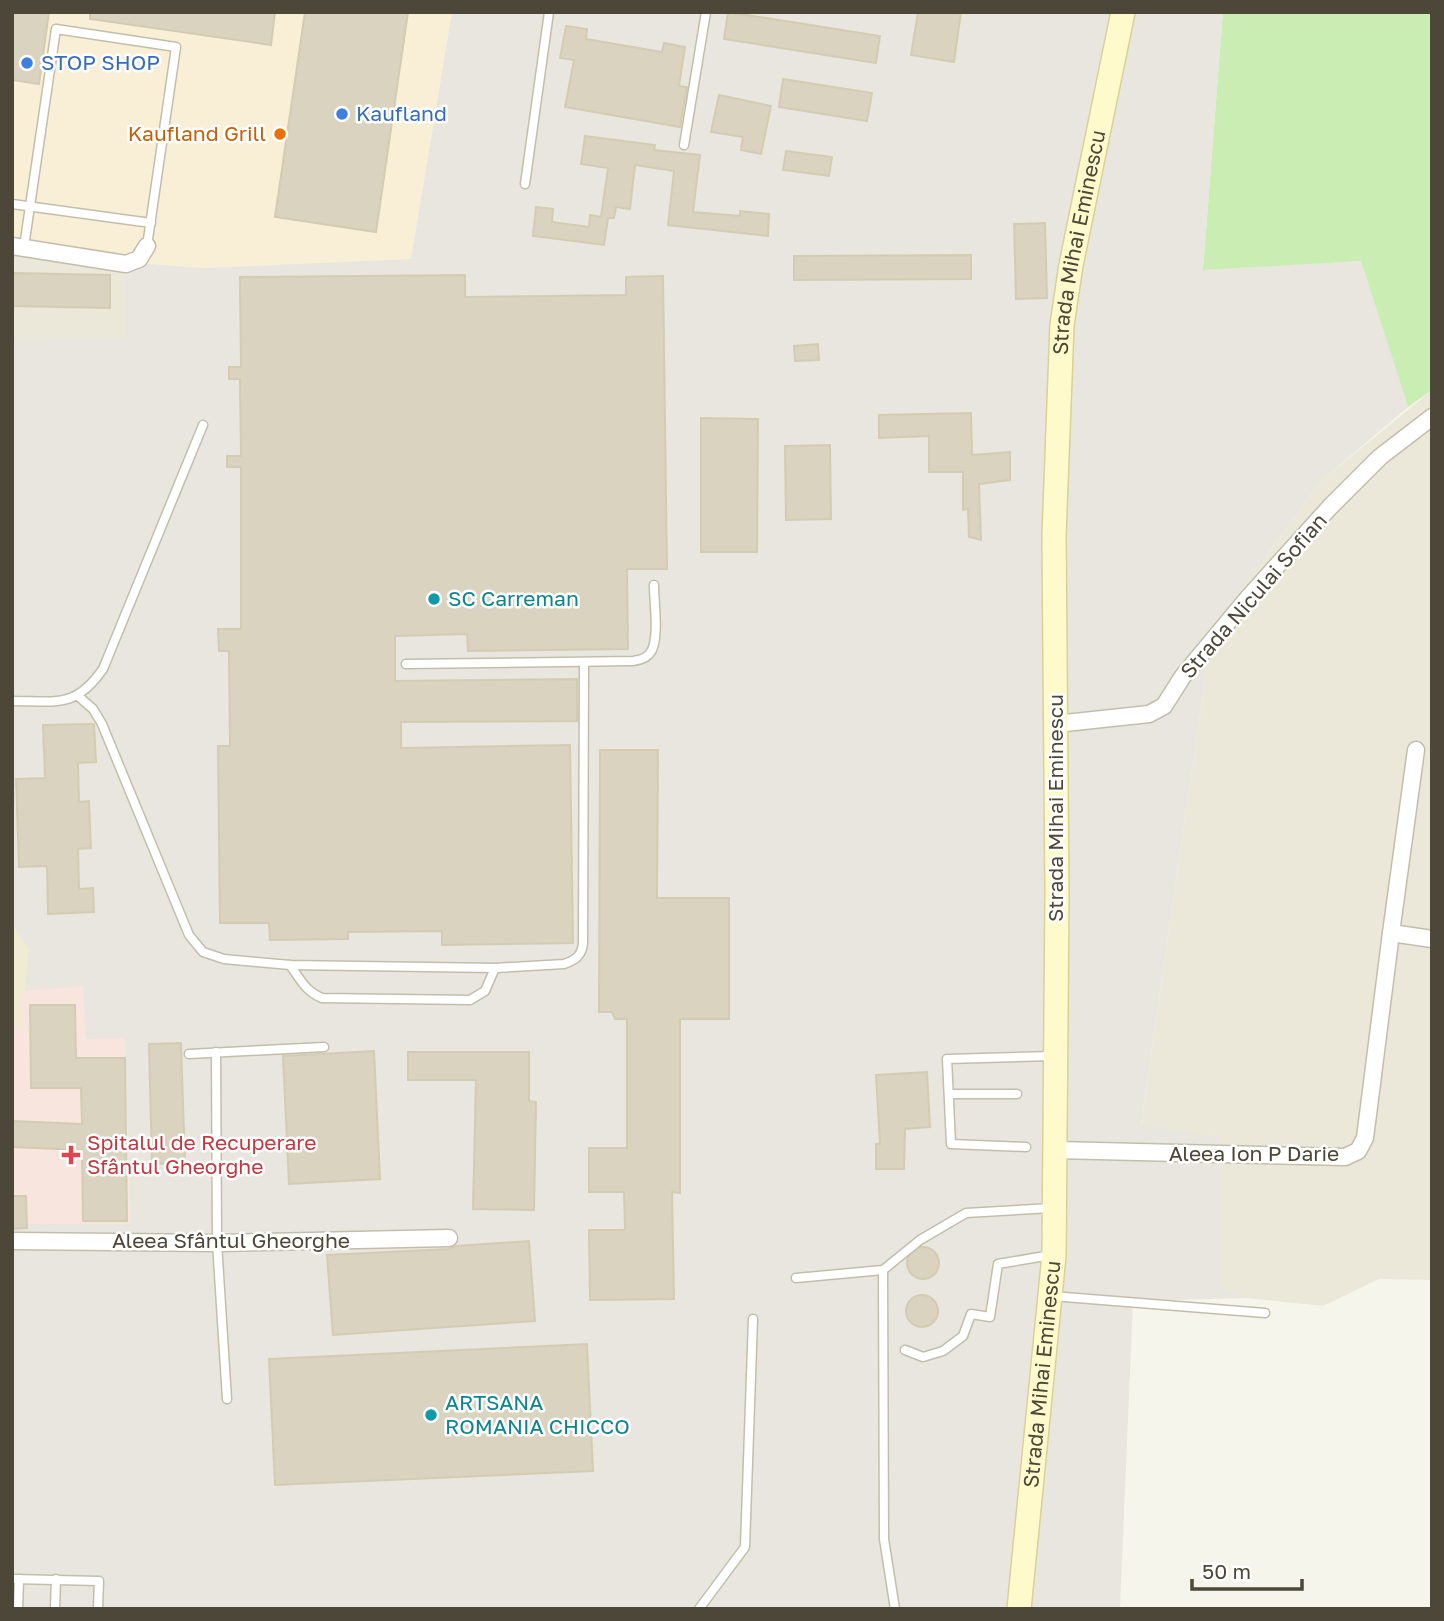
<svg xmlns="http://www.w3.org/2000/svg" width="1444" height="1621" font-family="'Golos Text',sans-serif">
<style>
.residential{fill:#ebe8d9}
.commercial{fill:#f9efd6}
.industrial{fill:#e9e6df}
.education{fill:#f0ecd4}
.medical{fill:#f7e5de}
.green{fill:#c9edb2}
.building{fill:#d9d3bf;stroke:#d4ccb2;stroke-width:2}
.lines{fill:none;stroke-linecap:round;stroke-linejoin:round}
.lane-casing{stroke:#c3beac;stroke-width:11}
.street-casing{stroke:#c3beac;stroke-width:19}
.secondary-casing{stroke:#d9d198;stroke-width:26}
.lane{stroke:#fff;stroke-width:8}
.street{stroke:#fff;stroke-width:16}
.secondary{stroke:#fffacc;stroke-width:23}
.shop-dot{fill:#3f7fe0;stroke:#fff;stroke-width:2.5}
.food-dot{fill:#e8710a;stroke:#fff;stroke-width:2.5}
.culture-dot{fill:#0f9aa8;stroke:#fff;stroke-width:2.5}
.health-dot{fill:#e0444e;stroke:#fff;stroke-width:2.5}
.labels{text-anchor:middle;stroke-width:5;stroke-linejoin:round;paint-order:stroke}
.shop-label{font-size:21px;fill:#366cbe;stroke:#fff;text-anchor:start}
.food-label{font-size:21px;fill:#c56008;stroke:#fff;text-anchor:end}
.street-label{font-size:21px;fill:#4c4738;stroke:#fff}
.culture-label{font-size:21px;fill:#0d838f;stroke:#fff;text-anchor:start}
.health-label{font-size:21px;fill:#be3a42;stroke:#fff;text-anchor:start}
</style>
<rect width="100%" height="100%" fill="#f6f5eb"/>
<g class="residential">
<path d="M12 253 124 262 125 339 12 340Z"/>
<path d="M1432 390V1280L1379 1279 1323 1306 1247 1298 1219 1289V1137L1141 1126 1212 631 1320 482Z"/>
</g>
<path class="commercial" d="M12 12H452L411 259 203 268 12 253Z"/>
<path class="industrial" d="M452 12H1223L1203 269 1361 261 1408 407 1320 482 1212 631 1141 1125 1219 1137V1288L1247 1298 1133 1301 1120 1609H12V340L125 338 124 262 203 268 411 259Z"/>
<path class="education" d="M12 924 29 949 21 1028H12Z"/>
<path class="medical" d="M83 986 86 1039 125 1038 131 1224H12V1028L21 1027 23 991Z"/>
<path class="green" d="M1223 12H1432V390L1408 407 1361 261 1203 270Z"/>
<g class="building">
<path d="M12 12H49L39 84 12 80Z"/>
<path d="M90 12H275L271 45 90 19Z"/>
<path d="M305 12H408L376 232 275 217Z"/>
<path d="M728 12 880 36 876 63 724 39Z"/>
<path d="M918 12H961L954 62 911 55Z"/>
<path d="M566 26 587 29 586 39 662 52 664 43 685 47 679 86 687 87 680 127 565 107 574 60 560 58Z"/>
<path d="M783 79 872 93 867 121 779 107Z"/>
<path d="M719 95 771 106 761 154 741 150 743 137 711 132Z"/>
<path d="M585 136 655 145 654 150 700 155 693 212 740 216V211L769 214 768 236 668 225 674 171 635 165 630 209 616 207 614 218H608L604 245 533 236 536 207 553 209 552 222 589 227 590 215 601 217 608 168 581 164Z"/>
<path d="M786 151 832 157 829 176 783 170Z"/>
<path d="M1045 223 1047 298 1016 299 1014 224Z"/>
<path d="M971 255V279L794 280V256Z"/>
<path d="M12 273 110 275V308L12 306Z"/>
<path d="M465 275V297L626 295V277L663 276 667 569H627L628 649 468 651 467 634 395 636V681L577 679V721L401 722V748L570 745 573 943 442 945V931L348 932V939L270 940 269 923H220L218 746H230L229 651H219L218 629H241V467H227V456H241L240 379H229V367H241L240 277Z"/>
<path d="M818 344 819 360 795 361 794 346Z"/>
<path d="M971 413 972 455 1010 452V480L979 484 981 540 969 537 968 509 963 510V472H929V436L879 438V415Z"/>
<path d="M701 418 758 419 757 552H701Z"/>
<path d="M830 445 831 519 786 520 785 446Z"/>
<path d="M94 724 96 762 78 763 79 802 89 801 91 848 78 849 79 889 93 888 94 912 48 914 47 866 19 867 16 779 45 778 43 725Z"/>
<path d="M600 750H658L657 898H729V1019H680V1193L672 1192 674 1299 590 1300 589 1230H625L624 1192H589V1148H627V1019H615L612 1012H599Z"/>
<path d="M30 1005H75L76 1058H125L127 1221H83L82 1150 12 1147V1121L82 1124 81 1088H31Z"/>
<path d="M181 1043 185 1163 152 1164 149 1044Z"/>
<path d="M374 1051 380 1179 289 1184 283 1056Z"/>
<path d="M408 1052H529V1101L536 1102 534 1210 473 1209 476 1080H408Z"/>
<path d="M927 1072 930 1127 905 1129 904 1169H876V1144H880L876 1075Z"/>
<path d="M12 1196H26L27 1228 12 1229Z"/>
<path d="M529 1241 535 1321 333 1335 327 1255 449 1249 456 1246Z"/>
<circle cx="923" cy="1263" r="16"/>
<circle cx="922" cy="1311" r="16"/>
<path d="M587 1344 593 1471 275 1485 269 1359Z"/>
</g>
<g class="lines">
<g class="lane-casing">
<g id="lane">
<path d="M684 145 706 12"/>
<path d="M525 184 549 12"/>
<path d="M12 204 151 223"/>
<path d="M24 247 56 29 176 47 147 246"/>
<path d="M406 664 633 661C641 660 648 658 652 650 659 635 654 602 654 585"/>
<path d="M78 696 93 709 102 724 189 935 203 952 224 959 290 965 495 968 564 964C576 960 582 955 583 943L584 662"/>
<path d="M12 701C56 701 75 709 103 669L203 425"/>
<path d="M290 965C300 979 306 992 322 998L470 1000 485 991 495 968"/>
<path d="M216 1052 217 1243 227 1399"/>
<path d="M189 1054 324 1047"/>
<path d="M949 1094H1017"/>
<path d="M1026 1147 951 1144 947 1059 1053 1056"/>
<path d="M883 1270 884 1539 895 1609"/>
<path d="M796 1278 883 1270 920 1240 966 1213 1052 1208"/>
<path d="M1052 1296 1265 1313"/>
<path d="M905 1350 923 1357 943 1351 963 1336 971 1314 990 1317 998 1264 1051 1255"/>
<path d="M12 1579 99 1581 98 1609"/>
<path d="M18 1609 19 1579"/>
<path d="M55 1609 56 1579"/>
<path d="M699 1609 745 1547 753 1319"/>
</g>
</g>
<g class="street-casing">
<g id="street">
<path d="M12 246 126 264 139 259 147 246"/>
<path d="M1056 724 1149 714 1164 706 1183 676 1247 599 1330 507 1380 457 1432 417"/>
<path d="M1391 933 1416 750"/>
<path d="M1056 1150 1345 1157 1358 1151 1365 1138 1391 933 1432 939"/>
<path d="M12 1241 217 1243 449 1238"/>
</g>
</g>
<g class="secondary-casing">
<g id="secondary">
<path id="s1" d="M1019 1609 1054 1255 1057 893 1054 536 1062 325 1071 265 1123 12"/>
</g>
</g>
<use href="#lane" class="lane"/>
<use href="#street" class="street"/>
<use href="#secondary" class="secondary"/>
</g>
<g class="shop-dot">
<circle cx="27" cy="63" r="7"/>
<circle cx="342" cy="114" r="7"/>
</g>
<circle class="food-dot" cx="280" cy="134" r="7"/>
<g class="culture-dot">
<circle cx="434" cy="599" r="7"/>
<circle cx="431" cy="1415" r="7"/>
</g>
<path class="health-dot" d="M67.5 1144.5h7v7h7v7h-7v7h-7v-7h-7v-7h7z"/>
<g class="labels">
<g class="shop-label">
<text x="41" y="70">STOP SHOP</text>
<text x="356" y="121">Kaufland</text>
</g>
<g class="food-label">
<text x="266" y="141">Kaufland Grill</text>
</g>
<g class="street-label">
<text dy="7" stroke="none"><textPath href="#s1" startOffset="1370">Strada Mihai Eminescu</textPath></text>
<text transform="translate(1254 596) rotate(-49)" y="7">Strada Niculai Sofian</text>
<text transform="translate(1056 808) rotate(-90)" y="7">Strada Mihai Eminescu</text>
<text x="1254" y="1161">Aleea Ion P Darie</text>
<text x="231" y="1248">Aleea Sfântul Gheorghe</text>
<text dy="7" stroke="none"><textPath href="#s1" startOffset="236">Strada Mihai Eminescu</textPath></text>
</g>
<g class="culture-label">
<text x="448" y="606">SC Carreman</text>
<text x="445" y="1410">ARTSANA<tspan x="445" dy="24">ROMANIA CHICCO</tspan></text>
</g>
<g class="health-label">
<text x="87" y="1150">Spitalul de Recuperare<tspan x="87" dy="24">Sfântul Gheorghe</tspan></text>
</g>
</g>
<rect width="1444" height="1621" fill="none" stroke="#4c4738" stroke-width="28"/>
<path d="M1192 1579v10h110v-10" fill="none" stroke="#4c4738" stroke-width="3.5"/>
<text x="1202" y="1579" font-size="21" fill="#4c4738" stroke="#ffffff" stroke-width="5" paint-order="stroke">50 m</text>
</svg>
